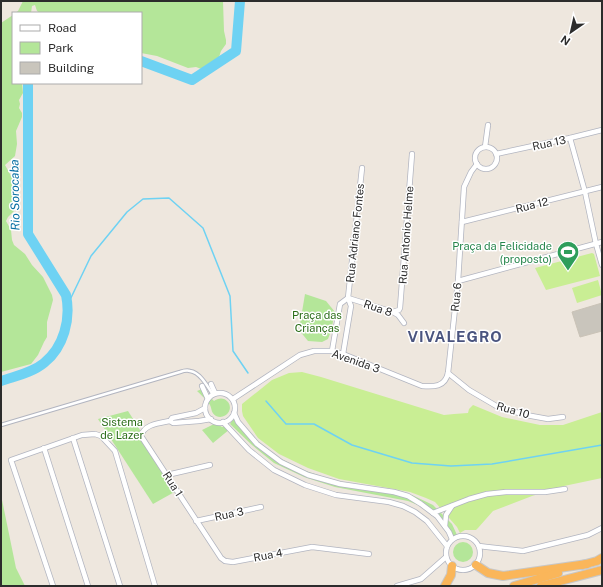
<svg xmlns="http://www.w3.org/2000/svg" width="603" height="587" font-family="'Public Sans',sans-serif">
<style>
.green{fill:#b4e699}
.pitch{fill:#c9ee94}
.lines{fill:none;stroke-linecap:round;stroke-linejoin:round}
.stream{stroke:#6ed2f3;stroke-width:1.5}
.river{stroke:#6ed2f3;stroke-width:10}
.building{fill:#c9c5bc;stroke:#cac3b7}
.service-casing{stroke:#b2b5c0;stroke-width:4.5}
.minor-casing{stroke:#b2b5c0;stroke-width:6}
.trunk-casing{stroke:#c8c8c8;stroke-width:10}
.service{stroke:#fff;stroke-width:2.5}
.minor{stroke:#fff;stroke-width:4.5}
.trunk{stroke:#fab65a;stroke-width:8}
.labels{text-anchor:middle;stroke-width:3;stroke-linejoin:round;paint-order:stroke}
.street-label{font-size:11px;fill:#2c2c2c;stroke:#fff}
.leisure-label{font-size:11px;fill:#27864d;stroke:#fff;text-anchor:end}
.park-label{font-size:11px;fill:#2b6d18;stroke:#fff}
.water-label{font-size:12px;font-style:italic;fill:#0970a3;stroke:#fff}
.district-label{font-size:15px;font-weight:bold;letter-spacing:1px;fill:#4a547f;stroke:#fff}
</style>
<rect width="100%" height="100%" fill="#eee7de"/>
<g class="green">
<path d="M23 1H223L224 31 226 40V44L221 51 218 60 216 63 204 70 196 67 188 68 157 56 141 53V13H40L37 11 35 5 32 6 31 13H15L18 11Z"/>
<path d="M13 15V83H22L23 93 19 100 20 104 19 108 22 113V117L16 131 17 144 15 156 5 165 16 185 14 195V211L8 217 6 221 11 230 12 240 14 245 25 254 32 265 43 277 52 295 53 300 47 322V337L44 342 38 355 31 364 1 372V23Z"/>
<path d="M305 294 326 301 335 312 331 331 328 339 322 342 308 341 299 330Z"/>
<path d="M202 389 214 401C218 398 224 397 228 402 234 410 225 420 216 416 211 413 212 409 210 405 208 401 201 395 197 391Z"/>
<path d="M128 411 178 490 153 504 98 419Z"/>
<path d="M234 418 257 441 277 457 306 471 339 482 412 495 433 505 452 524 457 535 453 539 430 510 408 501 335 487 304 477 274 463 252 445 230 424Z"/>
<path d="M216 423 222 427 227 426 230 429 213 443 202 430Z"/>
<path d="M1 495 16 568 25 586H1Z"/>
<circle cx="463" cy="552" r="10"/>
</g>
<g class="pitch">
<path d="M592 253 594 254 600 276 546 290 535 268Z"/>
<path d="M598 280 602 295 577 303 572 288Z"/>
<path d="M302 372 321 377 444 415 454 414 468 413 469 409 473 405 502 417 540 425H563L602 412V478L564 486 532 496 493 511 478 528 476 530H465L460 533 457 527 435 502 426 498 410 492 339 479 308 468 279 454 258 438 243 416 242 411V404L272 380 289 373Z"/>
</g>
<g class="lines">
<g class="stream">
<path d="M68 304 91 256 127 212 143 199 169 198 203 228 230 296 233 351 248 373"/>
<path d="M266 401 286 424H314L352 445 412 463 451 466 492 464 602 445"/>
</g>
<g class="river">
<path d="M141 61 192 80 236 51 240 1"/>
<path d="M1 381C15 376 32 373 44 363 64 347 71 319 66 295L28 234V83"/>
</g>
</g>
<path class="building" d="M602 303V331L580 337 572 312Z"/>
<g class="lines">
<g class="service-casing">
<path id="service" d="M1 425 180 372C183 371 187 370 190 371 200 372 208 387 213 395"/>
</g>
<g class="minor-casing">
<g id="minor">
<path d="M570 138 585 192 596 244 602 265"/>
<path d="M485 147 488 125"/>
<circle cx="486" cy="158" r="11"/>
<path d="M496 154 570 138 602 130"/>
<path d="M462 222 602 187"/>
<path d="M458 281 602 242"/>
<path d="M348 298 393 312 398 315 404 323"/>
<path d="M393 312 399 310 400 308 412 154"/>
<path d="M332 351 340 304 348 298"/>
<path d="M343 354 351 306 348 298 362 168"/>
<path d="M448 373 469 390 498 407 526 415 548 419 563 417"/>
<path d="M211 384 215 393"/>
<path d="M202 386 208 399"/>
<circle cx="220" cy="408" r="15"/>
<path d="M233 399 300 355 314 351H332L343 354 422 386C434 387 445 387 448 373L458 281 464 187 471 172 477 164"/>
<path d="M205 408 196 413 172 418 170 421C160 423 144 424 141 436L221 558 225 561 233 562 312 547 369 554"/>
<path d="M234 413 238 422 257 444 281 462 308 475 340 484 394 492 408 496 421 504 437 516 449 532 452 539"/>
<path d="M170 421 173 423 199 421 211 419"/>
<path d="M223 422 249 450 274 470 305 485 336 495 389 502 403 506 415 512 427 521 447 546"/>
<path d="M73 438 120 586"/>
<path d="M44 448 88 586"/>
<path d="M167 475 210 465"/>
<path d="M433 513 469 499 487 494 506 492H545L565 489"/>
<path d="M196 521 261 507"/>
<path d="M445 526 446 515 452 506"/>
<circle cx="463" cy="553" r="17"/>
<path d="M479 546 487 547 523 551 588 535 602 528"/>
<path d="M53 586 11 460 82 435 95 434 101 436 115 451 155 586"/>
<path d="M397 586 421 579 446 557"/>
</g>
</g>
<g class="trunk-casing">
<g id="trunk">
<path d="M476 565 488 573 503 576 587 564"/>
<path d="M582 565 597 561 602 558"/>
<path d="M445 586 451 575 452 566"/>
<path d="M514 586 558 573"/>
<path d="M541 586 602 570"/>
</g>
</g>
<use href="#service" class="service"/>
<use href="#minor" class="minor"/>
<use href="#trunk" class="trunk"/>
</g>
<defs>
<g id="stadium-pin" transform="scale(1.15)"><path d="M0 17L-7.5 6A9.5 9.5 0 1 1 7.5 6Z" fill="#2e9e5b" stroke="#fff"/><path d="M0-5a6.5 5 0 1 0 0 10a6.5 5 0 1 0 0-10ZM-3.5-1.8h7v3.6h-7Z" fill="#fff"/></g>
</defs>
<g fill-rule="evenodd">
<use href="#stadium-pin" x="568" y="252"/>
</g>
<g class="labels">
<g class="street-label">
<text transform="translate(549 143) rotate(-12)" y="4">Rua 13</text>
<text transform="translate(532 205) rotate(-14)" y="4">Rua 12</text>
<text transform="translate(355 233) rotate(-84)" y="4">Rua Adriano Fontes</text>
<text transform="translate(406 235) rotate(-86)" y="4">Rua Antonio Helme</text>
<text transform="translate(456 297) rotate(-84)" y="4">Rua 6</text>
<text transform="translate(378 308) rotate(19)" y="4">Rua 8</text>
<text transform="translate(356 361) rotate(19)" y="4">Avenida 3</text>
<text transform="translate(513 410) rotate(16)" y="4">Rua 10</text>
<text transform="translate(173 484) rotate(57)" y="4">Rua 1</text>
<text transform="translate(229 514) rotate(-12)" y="4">Rua 3</text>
<text transform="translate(268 555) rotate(-11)" y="4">Rua 4</text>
</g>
<g class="leisure-label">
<text x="552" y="250">Praça da Felicidade<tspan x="552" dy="13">(proposto)</tspan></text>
</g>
<g class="park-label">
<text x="317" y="319">Praça das<tspan x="317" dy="13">Crianças</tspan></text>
<text x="122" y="426">Sistema<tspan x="122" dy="13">de Lazer</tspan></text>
</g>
<g class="water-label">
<text transform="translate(15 195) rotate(-91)" y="4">Rio Sorocaba</text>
</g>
<g class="district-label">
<text x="455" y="342">VIVALEGRO</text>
</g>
</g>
<rect width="603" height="587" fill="none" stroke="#2c2c2c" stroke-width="4"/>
<rect x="12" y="12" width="130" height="72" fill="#ffffff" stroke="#ababab"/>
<rect x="20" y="25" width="20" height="6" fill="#ffffff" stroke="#ababab"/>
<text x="48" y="32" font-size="12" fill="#2c2c2c">Road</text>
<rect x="20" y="42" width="20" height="12" fill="#b4e699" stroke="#ababab"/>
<text x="48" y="52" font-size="12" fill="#2c2c2c">Park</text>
<rect x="20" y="62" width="20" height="12" fill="#c9c5bc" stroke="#ababab"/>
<text x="48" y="72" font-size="12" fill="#2c2c2c">Building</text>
<g transform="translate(571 32) rotate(214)" stroke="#ffffff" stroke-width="3" paint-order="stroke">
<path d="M0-3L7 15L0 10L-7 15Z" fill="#2c2c2c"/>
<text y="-6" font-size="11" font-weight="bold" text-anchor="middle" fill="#2c2c2c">N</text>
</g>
</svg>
